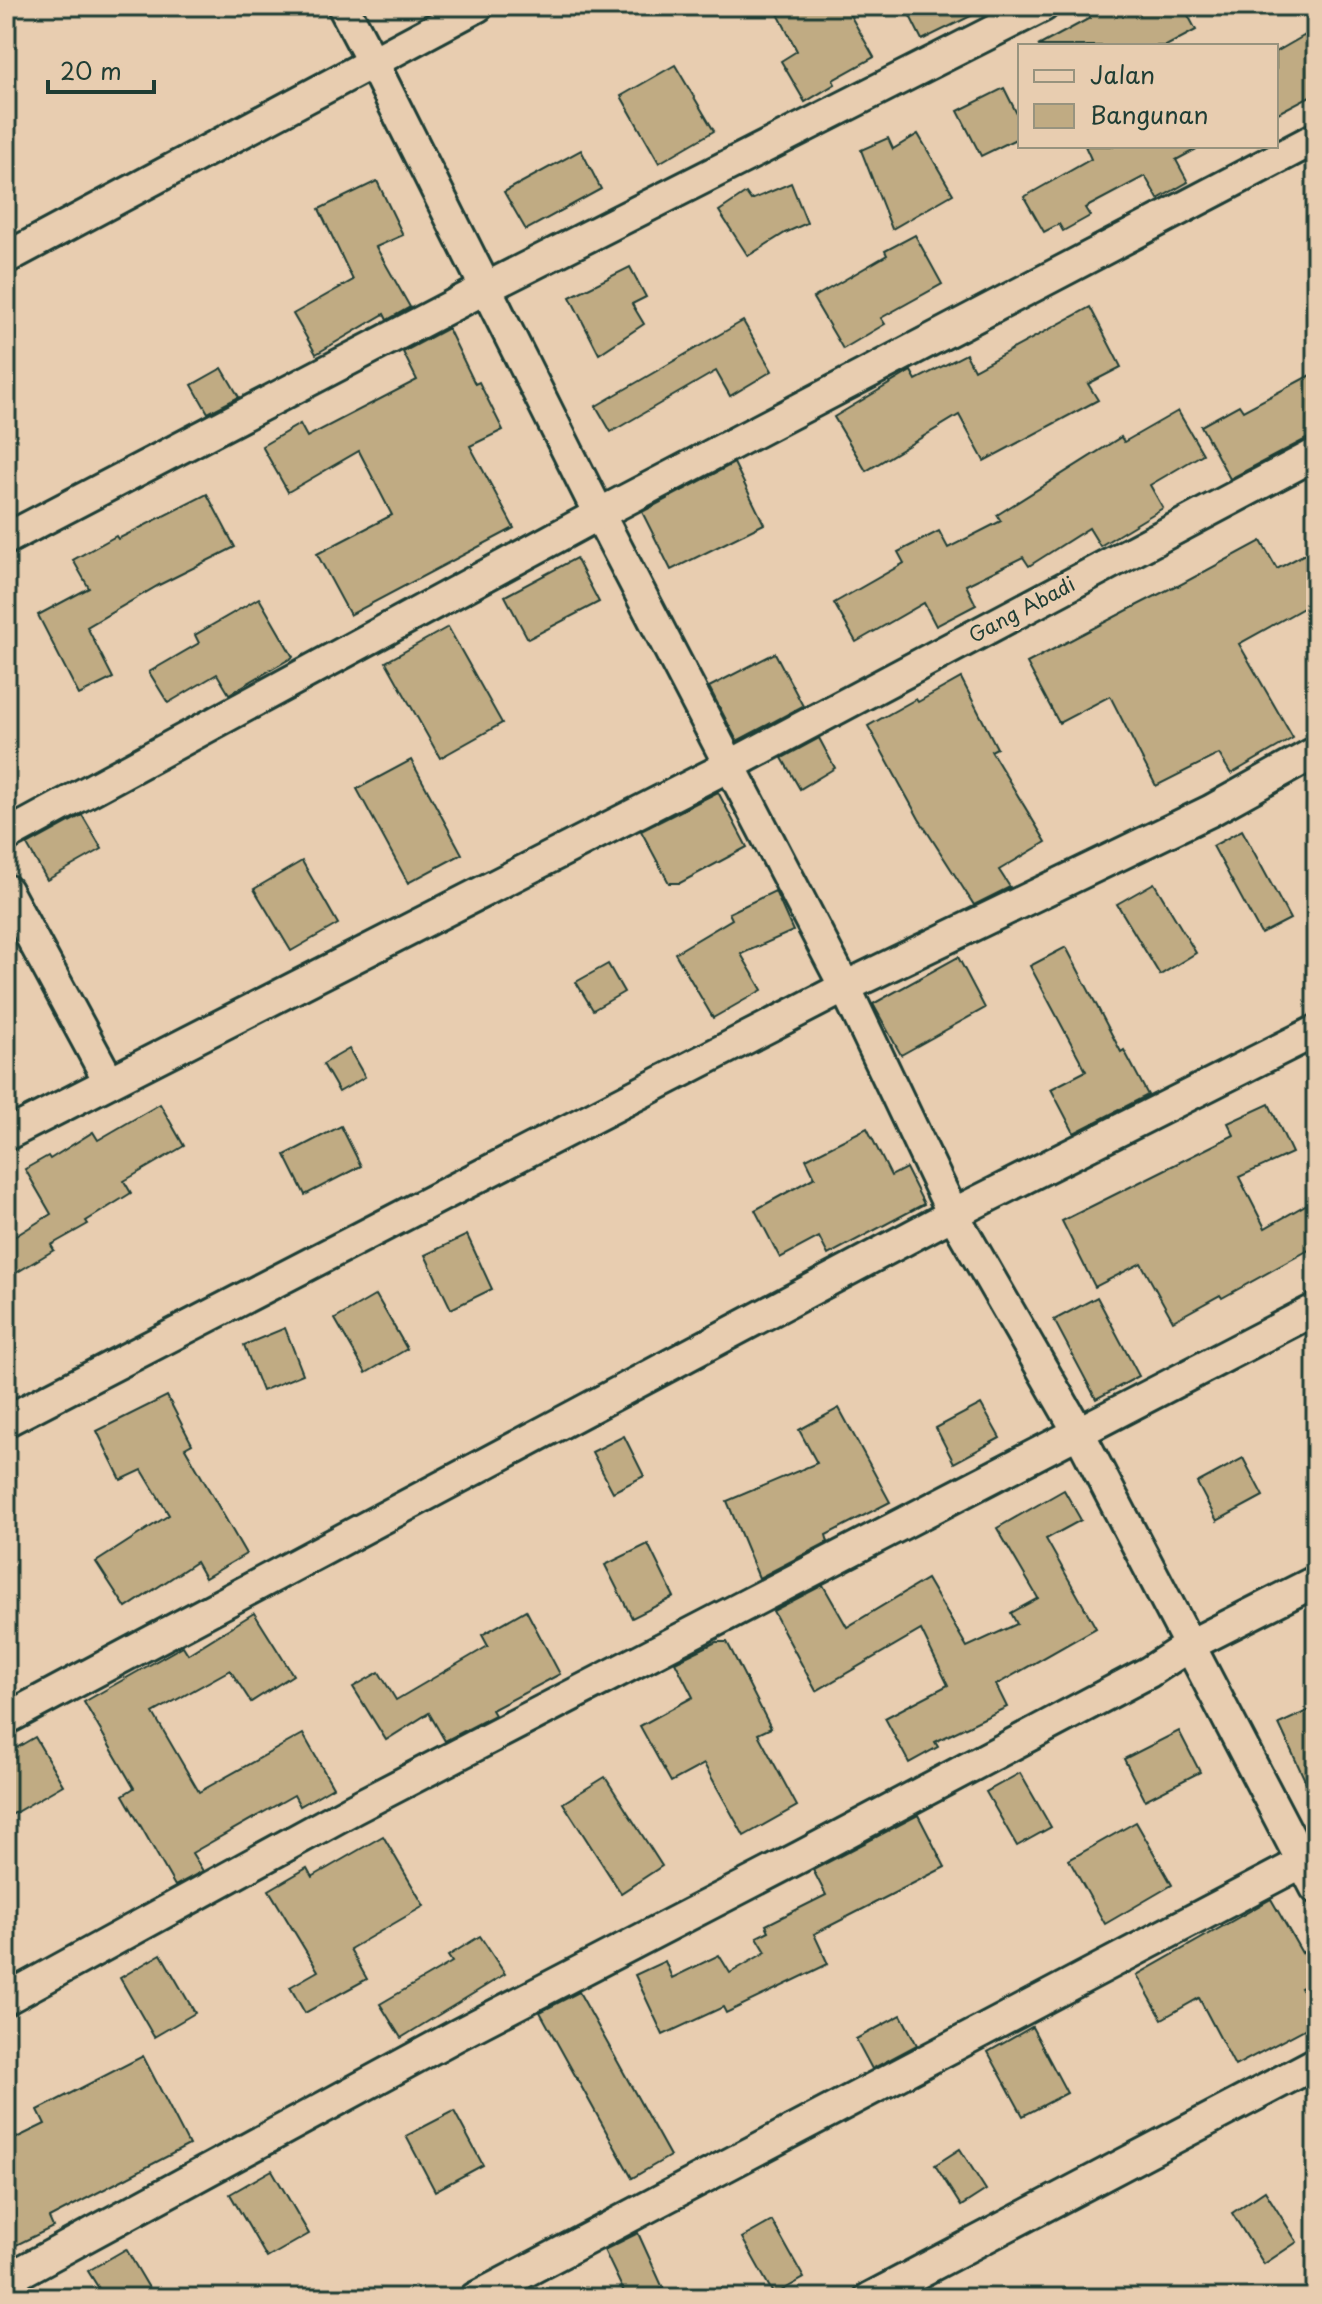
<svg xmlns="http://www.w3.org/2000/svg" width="1322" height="2304" font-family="'Playpen Sans',sans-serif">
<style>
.building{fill:#c0ab83;stroke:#1f3d34;stroke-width:2}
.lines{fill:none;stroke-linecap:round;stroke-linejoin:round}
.minor-casing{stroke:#1f3d34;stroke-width:36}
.minor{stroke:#e8cdb0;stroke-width:30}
.labels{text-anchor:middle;stroke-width:8;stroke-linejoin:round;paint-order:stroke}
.street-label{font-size:20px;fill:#1f3d34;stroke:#e8cdb0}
</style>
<rect width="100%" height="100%" fill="#e8cdb0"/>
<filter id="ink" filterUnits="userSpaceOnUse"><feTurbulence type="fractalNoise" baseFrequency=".0125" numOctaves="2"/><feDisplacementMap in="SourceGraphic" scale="16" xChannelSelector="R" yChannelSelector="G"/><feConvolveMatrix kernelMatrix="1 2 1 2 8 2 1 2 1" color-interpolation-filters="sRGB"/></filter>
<g filter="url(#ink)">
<g class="building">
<path d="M774 6H845L874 57 833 80 835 84 805 102 781 61 797 51Z"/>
<path d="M905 6H991L922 40Z"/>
<path d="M1083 6H1183L1196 30 1166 46H1038L1090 18Z"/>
<path d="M1316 29V93L1276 114V52Z"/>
<path d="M675 65 714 131 659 163 621 96Z"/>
<path d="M1004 88 1020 120V137L981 156 958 111Z"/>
<path d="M918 134 953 194 892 229 861 150 888 138 893 149Z"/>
<path d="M1085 146H1202L1176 160 1188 182 1158 199 1145 176 1085 208 1090 216 1063 231 1059 224 1044 232 1024 197 1091 159Z"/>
<path d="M581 150 601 189 526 230 504 192Z"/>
<path d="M377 181 403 235 376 247 410 307 387 320 384 314 316 354 293 314 353 280 319 209Z"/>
<path d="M791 183 807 223 785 233 748 256 719 211 746 193 751 200Z"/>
<path d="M915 235 942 284 881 318 885 324 843 349 813 298 887 255 885 251Z"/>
<path d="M630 267 646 297 632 304 644 324 599 354 570 297Z"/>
<path d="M1090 307 1121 367 1088 384 1098 400 984 461 959 415 866 471 834 417 911 371 916 380 966 354 974 370Z"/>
<path d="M743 321 772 371 730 396 716 371 611 432 596 406Z"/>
<path d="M448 328 475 384 479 382 503 430 470 446 514 528 350 615 317 554 392 515 359 451 288 492 262 446 300 424 307 437 417 380 403 352Z"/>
<path d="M222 368 239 397 208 413 192 385Z"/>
<path d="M1316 372V436L1308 438 1230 479 1201 426 1239 405 1243 411Z"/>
<path d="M1178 411 1203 454 1150 485 1163 508 1100 546 1089 528 1029 566 1023 557 966 585 976 605 936 626 924 603 856 642 834 603 904 563 898 552 939 531 948 548 1001 521 997 515 1121 437 1124 442Z"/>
<path d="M734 463 764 524 671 570 642 512Z"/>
<path d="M207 494 235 547 159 585 87 627 113 678 79 695 38 615 89 588 73 560 116 536 118 539Z"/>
<path d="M1261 541 1277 569 1316 548V601L1239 644 1293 738 1231 774 1219 754 1156 786 1110 696 1059 723 1027 663 1126 611 1177 585 1178 586Z"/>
<path d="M576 558 599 602 528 639 505 596Z"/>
<path d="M259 598 293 657 229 694 217 674 168 703 149 672 199 643 195 635Z"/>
<path d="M448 627 502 723 440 758 386 662Z"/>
<path d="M775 653 803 706 737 741 709 687Z"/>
<path d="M961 678 997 748 991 751 1046 842 999 870 1010 887 974 905 919 819 868 726 916 699 918 702Z"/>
<path d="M819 738 835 768 800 789 782 758Z"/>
<path d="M411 760 462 854 408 883 357 789Z"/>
<path d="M718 792 747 847 680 883H669L641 831Z"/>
<path d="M82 815 102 849 47 880 27 845Z"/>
<path d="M1242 830 1290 919 1261 934 1213 846Z"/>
<path d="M302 861 338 924 291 951 254 889Z"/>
<path d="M1154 883 1196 953 1160 975 1117 904Z"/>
<path d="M775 891 793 931 741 954 762 990 713 1018 675 953 732 919 729 913Z"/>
<path d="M1066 947 1121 1052 1124 1050 1148 1095 1074 1133 1051 1089 1086 1071 1030 966Z"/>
<path d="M958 957 985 1008 901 1055 873 1004Z"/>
<path d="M608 964 624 992 593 1010 576 982Z"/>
<path d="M349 1049 365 1077 339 1092 323 1064Z"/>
<path d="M160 1104 184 1146 124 1181 131 1193 86 1221 88 1224 51 1245 54 1250 6 1279V1242L51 1214 25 1169 48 1156 50 1159 93 1132 98 1140Z"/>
<path d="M1269 1104 1292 1153 1239 1177 1265 1228 1316 1199V1246L1222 1298 1220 1295 1173 1321 1141 1263 1095 1287 1062 1221 1234 1135 1228 1123Z"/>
<path d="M341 1126 361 1166 305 1195 285 1155Z"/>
<path d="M867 1128 891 1176 906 1168 924 1204 828 1255 819 1237 780 1258 755 1210 815 1177 806 1159Z"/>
<path d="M467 1235 492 1289 451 1309 425 1255Z"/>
<path d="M376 1295 407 1349 366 1373 335 1319Z"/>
<path d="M1097 1297 1139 1376 1096 1399 1054 1320Z"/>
<path d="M285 1328 303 1374 262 1391 244 1345Z"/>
<path d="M167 1396 192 1444 185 1448 246 1554 205 1578 196 1562 126 1608 96 1562 169 1515 142 1470 121 1480 97 1431Z"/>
<path d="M981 1404 1000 1438 954 1463 936 1428Z"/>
<path d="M839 1408 890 1502 826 1535 828 1542 759 1578 727 1501 817 1463 799 1430Z"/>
<path d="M624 1436 644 1476 613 1492 592 1452Z"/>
<path d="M1243 1458 1263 1496 1217 1521 1197 1483Z"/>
<path d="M1064 1490 1081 1520 1046 1539 1096 1628 996 1685 1007 1707 935 1742 938 1747 909 1763 885 1718 948 1685 921 1630 816 1691 773 1611 823 1585 847 1627 927 1579 967 1647 1017 1624 1011 1613 1038 1598 997 1528Z"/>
<path d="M648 1544 674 1597 632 1618 605 1565Z"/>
<path d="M526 1610 560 1674 492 1710 495 1715 445 1741 429 1713 386 1740 353 1687 379 1672 396 1700 488 1646 482 1635Z"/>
<path d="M254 1613 293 1675 251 1702 230 1670 153 1713 199 1792 303 1734 333 1787 300 1806 294 1795 192 1853 203 1871 175 1886 123 1795 134 1788 84 1702 183 1646 188 1654Z"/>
<path d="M716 1642H727L771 1728 758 1734 797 1806 744 1836 704 1764 671 1782 640 1726 693 1697 675 1662Z"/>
<path d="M1316 1707V1804L1279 1724Z"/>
<path d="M1179 1731 1200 1772 1145 1800 1124 1759Z"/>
<path d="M35 1737 63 1785 6 1818V1754Z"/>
<path d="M1020 1773 1051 1827 1017 1846 986 1792Z"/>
<path d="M605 1777 662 1866 621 1893 563 1803Z"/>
<path d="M918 1815 945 1867 814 1934 828 1964 726 2013 723 2007 663 2035 635 1975 665 1961 672 1978 719 1955 730 1973 766 1952 757 1937 769 1931 766 1925 826 1895 813 1870Z"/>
<path d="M1136 1822 1172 1885 1105 1924 1069 1860Z"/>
<path d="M383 1836 424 1906 350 1949 367 1979 305 2013 290 1987 318 1971 269 1890 307 1868 312 1877Z"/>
<path d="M1271 1899 1302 1953 1303 1952 1316 1977V1981L1301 1988 1316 2017V2023L1235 2066 1199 1998 1162 2019 1137 1975Z"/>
<path d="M480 1936 505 1974 401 2038 380 2004 452 1962 448 1956Z"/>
<path d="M161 1954 195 2013 154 2037 120 1978Z"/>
<path d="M579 1992 670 2156 632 2178 540 2012Z"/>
<path d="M901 2015 917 2045 872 2069 856 2039Z"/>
<path d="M1032 2027 1067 2093 1023 2116 988 2052Z"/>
<path d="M143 2056 189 2145 49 2218 53 2227 6 2250V2143L45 2124 38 2110Z"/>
<path d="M454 2111 483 2165 435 2191 406 2136Z"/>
<path d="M960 2149 986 2190 961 2206 935 2165Z"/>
<path d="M272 2170 309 2234 267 2258 230 2194Z"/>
<path d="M1265 2191 1297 2242 1264 2264 1232 2213Z"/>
<path d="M772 2221 804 2278 774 2295 742 2238Z"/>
<path d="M638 2233 663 2288 643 2298H627L604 2250Z"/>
<path d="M126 2249 155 2298H105L88 2271Z"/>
</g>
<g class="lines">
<g class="minor-casing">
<g id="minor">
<path d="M343 6 372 61 599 514 845 987 953 1214 1079 1433 1316 1888"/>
<path d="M6 258 478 6"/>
<path d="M6 539 486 288 1043 6"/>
<path d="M6 836 599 514 1316 138"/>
<path d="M6 890 109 1081"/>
<path d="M6 1135 729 766 1316 454"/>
<path d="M6 1421 845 987 1210 811 1316 752"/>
<path d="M6 1719 953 1214 1316 1031"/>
<path d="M6 1999 353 1809 1316 1309"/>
<path d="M6 2280 457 2035 800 1857 1149 1672 1190 1645 1316 1581"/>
<path d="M475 2298 1316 1855"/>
<path d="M870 2298 1316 2063"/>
</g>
</g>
<use href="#minor" class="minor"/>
</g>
</g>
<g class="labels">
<g class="street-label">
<text transform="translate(1022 610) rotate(-28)" y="7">Gang Abadi</text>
</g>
</g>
<rect width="1322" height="2304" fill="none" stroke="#e8cdb0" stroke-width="32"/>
<rect x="16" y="16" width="1290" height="2272" fill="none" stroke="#1f3d34" stroke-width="3" filter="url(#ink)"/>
<rect x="1018" y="44" width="260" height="104" fill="#e8cdb0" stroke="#98937e" stroke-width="2"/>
<rect x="1034" y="70" width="40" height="12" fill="#e8cdb0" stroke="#98937e" stroke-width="2"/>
<text x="1090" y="84" font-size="24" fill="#1f3d34">Jalan</text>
<rect x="1034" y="104" width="40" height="24" fill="#c0ab83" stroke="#98937e" stroke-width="2"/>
<text x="1090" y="124" font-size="24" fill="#1f3d34">Bangunan</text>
<path d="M48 80v12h106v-12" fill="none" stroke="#1f3d34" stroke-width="4"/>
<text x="60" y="80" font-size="24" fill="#1f3d34" stroke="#e8cdb0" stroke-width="6" paint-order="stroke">20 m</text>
</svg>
